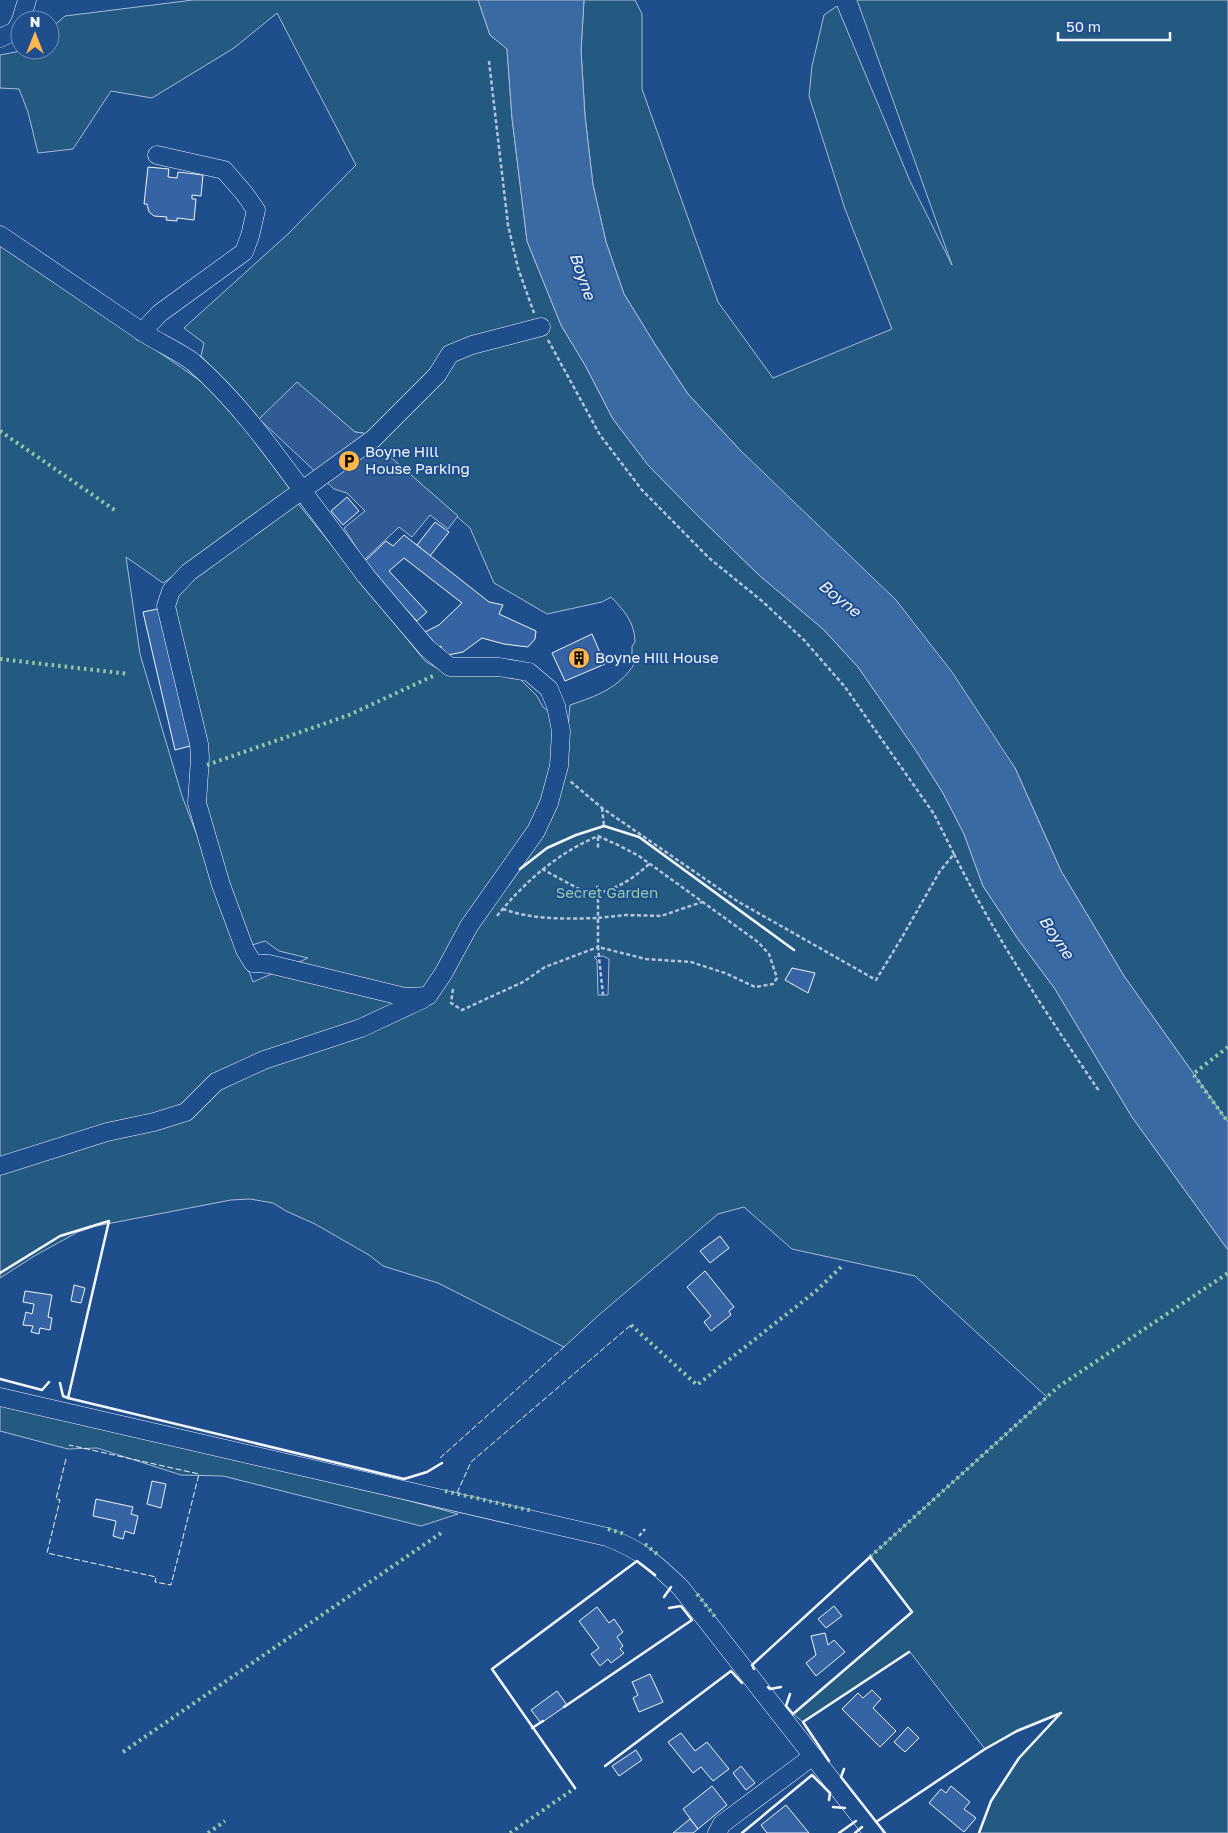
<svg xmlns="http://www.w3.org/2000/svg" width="1228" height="1833" font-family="'Golos Text',sans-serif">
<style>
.green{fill:#245a82;stroke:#a8bbd7;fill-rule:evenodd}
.parking{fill:#305b95;stroke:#a8bbd7}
.water{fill:#3b69a3;stroke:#a8bbd7}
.building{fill:#3563a3;stroke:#f2f6ff}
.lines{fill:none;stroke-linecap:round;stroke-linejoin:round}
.minor-casing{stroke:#f2f6ff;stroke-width:19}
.path{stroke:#b3c4dc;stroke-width:2.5;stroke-dasharray:4 2.5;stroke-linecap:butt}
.minor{stroke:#1f4e8c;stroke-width:18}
.hedge{stroke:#97c8a6;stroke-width:4;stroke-dasharray:2.5 4;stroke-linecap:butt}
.fence{stroke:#f2f6ff;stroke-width:1;stroke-dasharray:6 2.5;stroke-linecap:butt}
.wall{stroke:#f2f6ff;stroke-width:2.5}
.labels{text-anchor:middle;stroke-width:4;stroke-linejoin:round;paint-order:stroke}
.poi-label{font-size:15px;fill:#f2f6ff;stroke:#1f4e8c;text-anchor:start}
.park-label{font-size:15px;fill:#97c8a6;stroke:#1f4e8c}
.water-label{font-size:16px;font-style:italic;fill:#f2f6ff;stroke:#1f4e8c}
</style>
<rect width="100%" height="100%" fill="#1f4e8c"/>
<g class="green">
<path d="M193 0H478L490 35 507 48 512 118 527 241 561 325 585 365 613 419 648 465 692 510 760 576 823 629 858 667 915 749 943 793 964 834 983 886 1018 939 1055 989 1132 1117 1228 1250V1833H979L991 1801 1019 1758 1060 1714 1017 1730 985 1749 910 1652 803 1722 793 1714 912 1613 870 1557 1047 1397 915 1276 792 1249 744 1207 718 1214 600 1314 564 1347 438 1283 383 1266 369 1255 315 1224 286 1211 273 1203 250 1199 231 1200 96 1226 78 1232 36 1255 0 1278V242L215 391 296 490 163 583 126 557 140 654 182 796 253 982 308 958 279 951 265 941 246 947 200 808 173 603 178 589 296 501 425 661 443 672 475 673 519 678 537 696 543 707 552 714 565 762 570 705C597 696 619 688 635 663L632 655V646L635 642C635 623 624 610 611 597L602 602 547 614 494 583 470 528 363 433 355 432 338 418 259 419 201 356 204 343 184 328 288 234 356 165 277 13 234 48 152 98 111 91 73 149 38 153 28 112 19 89 0 88V55L26 50H50V29L65 16ZM603 956 609 959 608 995H598L597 960 594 957Z"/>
<path d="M584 0H635L642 14V89L718 302 773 378 892 329 845 209 809 96 812 66 824 15 837 6 910 181 952 265 857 0H1228V1122L1124 976 1061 871 1015 768 740 450 688 394 656 346 624 294 606 242 593 185 585 116 581 50Z"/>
<path d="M0 1404 325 1478 458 1514 421 1526 223 1476 181 1475 97 1448 68 1449 0 1431Z"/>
</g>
<path class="parking" d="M297 382 355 432 363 433 458 516 448 529 430 515 412 537 399 527 364 560 344 528 365 511 347 493 334 489 259 419Z"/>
<path class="water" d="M478 0H584L581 50 585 116 593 185 606 242 624 294 656 346 688 394 740 450 896 600 952 672 1015 768 1061 871 1124 976 1228 1122V1250L1132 1117 1055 989 1018 939 983 886 964 834 943 793 915 749 858 667 823 629 760 576 692 510 648 465 613 419 585 365 561 325 527 241 512 118 507 49 490 35Z"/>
<g class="building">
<path d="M148 167 169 169 168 177 177 178 178 172 203 175 201 196 192 195V199H196L194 220 177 218V221L166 220 167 217 154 216 149 212 147 204H144Z"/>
<path d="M347 497 359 511 343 525 331 511Z"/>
<path d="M435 522 449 532 430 556 417 545Z"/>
<path d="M404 535 489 602 503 605 499 614 536 631 535 639 528 647 504 644 482 638 463 652 443 656 441 646 436 648 425 632 439 625 462 603 404 558 389 571 427 612 417 621 363 563 386 541 393 546Z"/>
<path d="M162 608 194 745 175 750 143 612Z"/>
<path d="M592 634 605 664 565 681 552 653Z"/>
<path d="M792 968 815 973 808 993 785 980Z"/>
<path d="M720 1236 729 1248 710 1263 700 1251Z"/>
<path d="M705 1271 734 1307 729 1311 731 1315 711 1331 704 1322 711 1316 687 1287Z"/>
<path d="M74 1285 85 1288 81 1303 71 1301Z"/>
<path d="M25 1291 52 1295 48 1317 52 1318 50 1330 40 1328 39 1334 31 1332 33 1326 23 1325 26 1312 32 1314 34 1304 23 1302Z"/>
<path d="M152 1481 166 1484 161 1508 147 1504Z"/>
<path d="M96 1499 133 1507 131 1514 138 1516 134 1534 125 1531 123 1539 113 1536 116 1521 93 1516Z"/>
<path d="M834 1606 842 1616 826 1628 818 1619Z"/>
<path d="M597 1607 609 1623 614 1619 623 1632 617 1637 623 1646 620 1649 624 1653 611 1663 608 1659 600 1666 591 1654 599 1648 579 1621Z"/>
<path d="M825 1633 828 1645 834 1640 845 1652 816 1676 806 1663 816 1655 811 1636Z"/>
<path d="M650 1674 663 1702 639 1712 633 1698 638 1695 632 1682Z"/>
<path d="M872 1690 881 1699 873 1708 896 1731 880 1747 842 1709 858 1693 863 1698Z"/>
<path d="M557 1691 567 1705 541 1723 531 1710Z"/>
<path d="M908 1727 919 1738 905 1752 894 1742Z"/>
<path d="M681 1733 695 1751 707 1742 729 1769 713 1781 701 1767 693 1773 668 1742Z"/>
<path d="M636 1750 642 1760 619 1776 612 1766Z"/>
<path d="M741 1766 755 1783 746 1790 733 1773Z"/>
<path d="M712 1786 727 1805 698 1829 683 1809Z"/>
<path d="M951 1786 970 1802 964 1809 976 1818 964 1832 929 1803 941 1789 946 1793Z"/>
<path d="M786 1805 809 1833H767L761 1825Z"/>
<path d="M690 1819 698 1829 693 1833H673Z"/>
</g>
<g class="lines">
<g class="minor-casing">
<g id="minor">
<path d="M21 20 27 0"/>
<path d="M0 38 15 31 20 22"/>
<path d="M0 235C47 267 94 299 141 331 157 342 177 350 193 362 239 402 274 452 310 501L366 576 427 648 450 667H499L529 672 549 689 556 706 561 731 559 766 549 803 536 831 469 926 443 974 428 996 405 997 269 964 253 963 245 950 221 885 197 803 200 758 199 744 166 606 171 591 189 572 373 439 437 375 450 354 472 345 541 327"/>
<path d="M142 332 160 313 244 252 250 236 256 210 244 193 224 170 157 155"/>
<path d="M0 1166 107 1132 154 1122 186 1112 216 1082 264 1060 361 1028 423 999"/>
<path d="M0 1397 607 1537C641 1550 655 1563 681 1588L873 1833"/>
<path d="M717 1833 722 1824 813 1756"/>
</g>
</g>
<g class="path">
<path d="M489 61 508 225 518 268 534 313"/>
<path d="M548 340 600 435 642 490 709 558 762 601 804 640 845 687 934 814 954 854 940 871 901 939 876 980 737 901 602 808 570 781"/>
<path d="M602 808 604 826"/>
<path d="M598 837V850"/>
<path d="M954 854C995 937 1047 1014 1099 1091"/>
<path d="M649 864C633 879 618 888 598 893V918L626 915 661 916 702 902"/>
<path d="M542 869 579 889 598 893 597 884"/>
<path d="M497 916C524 882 558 853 598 836L618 845 639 856 758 942 769 954 777 978 773 984 755 987 725 973 691 962 646 959 598 947 603 995"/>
<path d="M453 989 451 1003 462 1010 523 982 545 967 598 947V918C567 919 533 920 503 909"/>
<path d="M639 1536 645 1529"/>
</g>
<use href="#minor" class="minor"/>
<g class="hedge">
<path d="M0 431 116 511"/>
<path d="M0 659 129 674"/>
<path d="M207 765 349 715 433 676"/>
<path d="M1228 1047 1193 1074 1228 1122"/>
<path d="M631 1325 697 1385 816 1291 841 1267"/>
<path d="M445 1491 533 1511"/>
<path d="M608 1529 625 1534"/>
<path d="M645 1544 657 1554"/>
<path d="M870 1557 1058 1387 1228 1273"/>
<path d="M697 1594 716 1618"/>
<path d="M123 1752 441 1533"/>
<path d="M208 1833 225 1821"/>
<path d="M510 1833 575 1788"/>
</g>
<g class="fence">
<path d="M440 1458 564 1347"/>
<path d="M66 1459 56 1499 60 1500 47 1553 156 1577 155 1582 171 1585 199 1474 69 1445"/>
<path d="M457 1493 471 1462 631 1325"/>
</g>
<g class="wall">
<path d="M520 869 547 848 576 835 604 826 639 837 794 950"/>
<path d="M0 1273 60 1236 109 1221 68 1398 63 1396 60 1383"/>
<path d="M0 1379 42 1390 49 1382"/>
<path d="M68 1398 404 1479 427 1472 442 1463"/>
<path d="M664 1597 671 1587"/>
<path d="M754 1669 752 1665 870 1557 912 1612 793 1714 786 1706 790 1694"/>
<path d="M768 1687 770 1689 781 1687"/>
<path d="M564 1707 692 1620 681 1606 669 1608"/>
<path d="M532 1728 543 1721"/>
<path d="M829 1761 803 1722 909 1652"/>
<path d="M605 1766 731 1671 742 1683"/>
<path d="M844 1769 841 1777 885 1833"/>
<path d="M575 1788 492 1669 637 1561 655 1575"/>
<path d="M833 1807 845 1808"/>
<path d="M876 1822 985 1749 1017 1731 1061 1713"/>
<path d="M742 1833 812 1775 830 1793 829 1800"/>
<path d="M839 1833 856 1821"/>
<path d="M855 1833 862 1827"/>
<path d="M979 1833 991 1801 1019 1758 1059 1715"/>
</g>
</g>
<defs>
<g id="parking-disc" transform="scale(1.125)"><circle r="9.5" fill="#ffb74d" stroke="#1f4e8c"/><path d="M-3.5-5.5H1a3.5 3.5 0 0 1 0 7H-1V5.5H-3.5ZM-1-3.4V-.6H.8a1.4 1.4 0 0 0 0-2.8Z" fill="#111"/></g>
<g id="building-disc" transform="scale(1.125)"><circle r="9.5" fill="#ffb74d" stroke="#1f4e8c"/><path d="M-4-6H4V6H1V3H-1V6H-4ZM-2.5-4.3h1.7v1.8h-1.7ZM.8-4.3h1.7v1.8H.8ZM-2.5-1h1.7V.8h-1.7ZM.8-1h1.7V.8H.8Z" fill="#111"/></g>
</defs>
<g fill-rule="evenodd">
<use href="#parking-disc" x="349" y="461"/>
<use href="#building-disc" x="579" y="658"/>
</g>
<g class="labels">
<g class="poi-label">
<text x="365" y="457">Boyne Hill<tspan x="365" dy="17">House Parking</tspan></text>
<text x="595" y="663">Boyne Hill House</text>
</g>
<g class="park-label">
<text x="607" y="898">Secret Garden</text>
</g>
<g class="water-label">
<text transform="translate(583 276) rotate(71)" y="6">Boyne</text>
<text transform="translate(840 598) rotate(39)" y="6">Boyne</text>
<text transform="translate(1057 937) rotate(56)" y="6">Boyne</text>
</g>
</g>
<g transform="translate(35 35)"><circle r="24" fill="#1f4e8c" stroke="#7391ba"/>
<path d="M0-4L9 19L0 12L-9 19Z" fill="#ffb74d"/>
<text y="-8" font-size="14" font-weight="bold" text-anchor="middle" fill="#f2f6ff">N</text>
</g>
<path d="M1058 32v8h112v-8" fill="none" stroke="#f2f6ff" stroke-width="2.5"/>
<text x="1066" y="32" font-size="15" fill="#f2f6ff" stroke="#1f4e8c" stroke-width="4" paint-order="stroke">50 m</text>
</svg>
